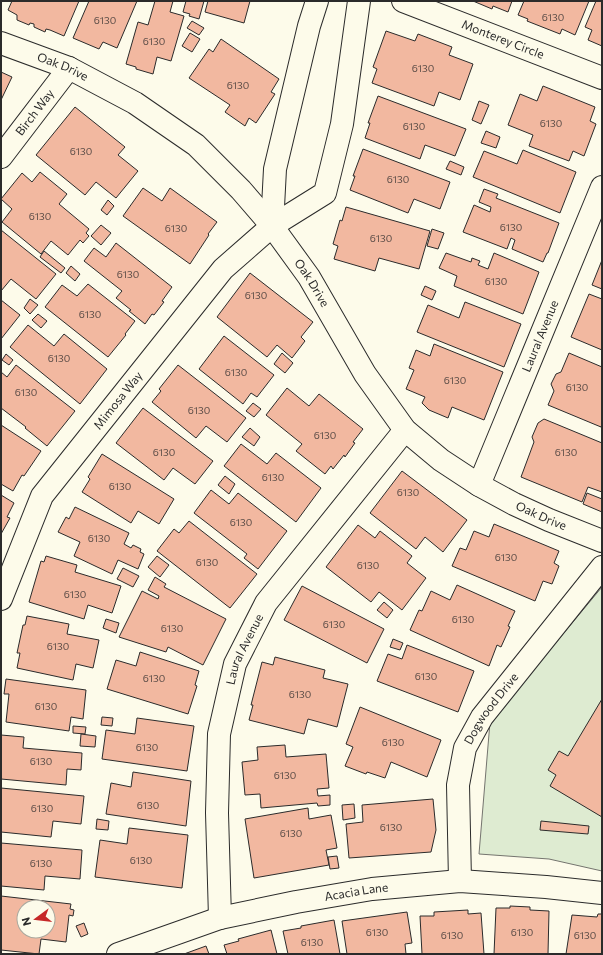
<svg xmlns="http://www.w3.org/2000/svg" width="603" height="955" font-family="Commissioner,sans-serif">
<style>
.green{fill:#deebd1;stroke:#74746e}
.building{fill:#f2b8a0;stroke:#2b2b2b;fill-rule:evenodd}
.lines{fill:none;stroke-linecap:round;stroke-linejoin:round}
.street-casing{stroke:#2b2b2b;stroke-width:24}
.street{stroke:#fdfbea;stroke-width:22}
.labels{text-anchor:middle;stroke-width:3;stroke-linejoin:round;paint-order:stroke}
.number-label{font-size:10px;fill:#5d4e48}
.street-label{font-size:12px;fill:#2b2b2b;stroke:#fdfbea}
</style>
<rect width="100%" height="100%" fill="#fdfbea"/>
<path class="green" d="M602 587V871L549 859 479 854 490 722Z"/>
<g class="building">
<path d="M12 1H79L64 36 50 30 46 29 45 32 34 27V24L30 23 29 25 17 20V15L8 10Z"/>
<path d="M89 1H137L117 48 103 42 99 49 73 38Z"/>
<path d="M155 1H173L170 12 184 16 171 61 157 57 153 74 136 69V67L126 64 138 22 148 25Z"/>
<path d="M186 1H204L199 19 189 16 190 14 183 12Z"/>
<path d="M208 1H250L244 23 205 12Z"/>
<path d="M473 1H512L508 12 493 6 492 9Z"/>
<path d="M524 1H589L575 35 562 29 560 34 527 21 528 19 518 15Z"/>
<path d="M596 1H602V46L588 40 592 30 585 27Z"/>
<path d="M192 21 204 28 199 35 187 28Z"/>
<path d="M386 31 415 41 418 34 452 47 449 55 473 64 460 100 439 92 434 106 372 83 377 69 373 67Z"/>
<path d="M190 33 200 39 192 52 182 46Z"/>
<path d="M221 39 279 79 271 92 275 94 256 123 249 118 245 126 225 112 230 105 189 78 209 49 213 52Z"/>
<path d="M1 72 12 77 1 100Z"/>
<path d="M543 86 595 107 590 121 596 124 584 156 573 151 569 161 529 146 533 135 508 125 520 94 537 101Z"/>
<path d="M378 96 466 129 455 156 425 145 420 159 365 138 370 123H368Z"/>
<path d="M479 101 489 105 481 124 472 120Z"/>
<path d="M75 107 125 147 118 155 138 171 116 198 96 182 85 195 36 155Z"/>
<path d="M486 131 500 137 496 148 481 143Z"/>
<path d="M363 149 450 182 440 209 414 199 408 213 350 190 355 176H353Z"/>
<path d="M523 150 576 172 560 213 473 177 484 151 517 164Z"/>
<path d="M450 161 464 167 461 175 446 169Z"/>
<path d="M40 172 67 194 59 204 89 229 86 233 89 236 83 243 80 240 68 255 51 241 41 254 2 222 12 209 1 199 22 173 32 182Z"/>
<path d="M143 188 162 201 170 188 217 222 208 234 209 235 190 264 123 216Z"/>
<path d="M484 189 498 194 496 198 559 223 548 253H547L543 262 512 249 515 240 511 238 507 249 463 232 474 205 490 212 491 207 479 202Z"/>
<path d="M108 200 114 206 107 215 101 210Z"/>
<path d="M346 207 430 231 419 269 379 258 375 271 334 259 338 246 333 244 340 220 342 221Z"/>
<path d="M101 225 111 233 101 245 91 236Z"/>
<path d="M432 229 444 233 438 249 427 246Z"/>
<path d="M1 230 56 274 36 299 11 279 1 291Z"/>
<path d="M116 243 172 287 162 301 164 302 154 315 152 314 145 324 129 311 131 310 116 298 122 291 84 261 94 248 106 257Z"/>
<path d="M44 251 65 268 61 273 40 257Z"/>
<path d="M446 253 471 262 472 258 480 261 478 265 488 269 494 253 539 272 523 314 454 286 457 276 439 268Z"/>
<path d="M602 260V289L592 285Z"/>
<path d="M71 266 80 274 75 281 66 273Z"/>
<path d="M250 273 313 322 301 337 305 341 292 358 277 345 267 357 217 317Z"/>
<path d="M88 284 135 321 125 334 126 335 108 357 45 307 62 285 77 296Z"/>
<path d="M425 286 436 291 432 300 421 295Z"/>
<path d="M589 294 602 299V350L571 337Z"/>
<path d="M30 299 38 305 30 314 24 308Z"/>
<path d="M1 300 20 315 1 339Z"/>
<path d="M465 302 521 324 504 367 417 332 428 305 459 318Z"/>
<path d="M38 314 47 321 41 328 32 320Z"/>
<path d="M28 325 54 346 64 334 107 369 80 404 10 347Z"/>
<path d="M224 336 274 375 257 397 251 393 243 404 199 369Z"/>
<path d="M434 344 503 372 484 420 452 407 448 418 429 410 422 403 425 397 406 389 414 370 409 368 416 350 430 356Z"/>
<path d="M282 353 293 363 285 373 274 364Z"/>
<path d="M569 353 602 367V424L601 427 548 405 554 391 551 384 556 374 561 372Z"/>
<path d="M6 354 13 360 9 365 2 360Z"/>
<path d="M16 365 75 411 47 446 25 428 26 427 1 408V372L7 377Z"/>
<path d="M178 365 246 418 227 442 206 426 196 438 152 402 161 391 159 389Z"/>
<path d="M287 388 309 406 319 394 363 429 353 442 355 443 345 457 344 455 333 469 331 466 325 474 296 451 302 444 266 415Z"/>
<path d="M253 403 261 409 254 417 246 411Z"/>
<path d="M143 408 213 461 195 484 173 468 164 480 116 443Z"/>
<path d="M544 419 602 443V492L588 487 582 502 521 477 534 442 532 437 538 423Z"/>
<path d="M1 425 41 451 24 476 22 475 13 491 1 484Z"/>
<path d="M250 428 260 437 254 446 242 437Z"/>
<path d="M241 444 267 464 276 453 321 488 296 522 224 466Z"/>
<path d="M102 454 174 499 159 524 138 511 131 523 82 492 90 479 88 477Z"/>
<path d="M402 471 467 520 443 552 425 537 416 549 370 513Z"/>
<path d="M225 476 235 484 229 494 218 485Z"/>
<path d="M211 490 229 504 238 493 287 531 258 569 244 558 247 554 194 513Z"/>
<path d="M587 493 602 499V512L583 504Z"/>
<path d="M1 495 14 503 7 517 10 518 1 534Z"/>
<path d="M75 507 129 533 124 544 131 548 133 545 141 549 140 552 144 554 138 569 118 560 112 574 74 556 80 542 58 532 66 517 69 519Z"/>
<path d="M189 521 257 574 230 608 157 551 174 529 179 533Z"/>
<path d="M494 524 559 551 554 563 559 566 552 584 543 581 535 601 452 566 460 548 466 550 474 531 489 537Z"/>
<path d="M358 525 375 538 380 531 412 556 407 563 426 578 402 610 379 592 371 602 326 567Z"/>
<path d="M46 556 77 565 75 572 121 586 112 613 88 605 84 619 29 602 41 561 44 562Z"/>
<path d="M157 556 169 565 160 577 148 567Z"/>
<path d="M123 568 139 576 133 587 117 579Z"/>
<path d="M155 577 166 584 164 587 226 619 203 665 168 647 166 652 119 637 142 591 158 599 159 596 148 590Z"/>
<path d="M457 585 515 611 508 626 510 627 501 647 497 645 489 666 410 630 419 610 422 611 431 591 450 600Z"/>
<path d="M302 586 384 629 367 663 284 620Z"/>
<path d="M384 602 393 610 387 618 377 610Z"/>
<path d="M27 616 69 624 67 634 99 640 93 668 76 664 73 680 17 668 20 653H17L23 625H25Z"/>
<path d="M106 619 119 623 116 633 103 628Z"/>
<path d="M393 639 403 643 400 650 390 647Z"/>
<path d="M407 645 474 671 458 712 377 681 388 654 402 659Z"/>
<path d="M140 652 199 671 195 685 197 686 188 714 107 689 116 660 136 666Z"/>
<path d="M275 657 325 670 323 678 348 684 337 727 308 719 304 734 249 720 253 705H251L262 662 273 665Z"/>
<path d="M6 679 86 690 83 719 71 717 69 731 6 722 9 694H4Z"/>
<path d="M602 699V817L550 786 556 775 548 770 559 751 568 756Z"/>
<path d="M360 707 441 740 427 777 391 762 385 778 367 772 366 774 345 766 353 747 346 744Z"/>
<path d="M102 717 113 718 112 726 101 725Z"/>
<path d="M137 718 194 726 187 771 102 759 106 730 135 734Z"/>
<path d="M73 726 86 727 85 734 73 733Z"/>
<path d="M81 734 96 736 95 747 80 746Z"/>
<path d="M1 735 24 737 23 748 82 753 81 770 67 769 66 785 1 779Z"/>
<path d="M285 745 286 757 326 754 329 788 317 789 318 796 330 795V805L318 806 317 803 261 808 260 794 245 795 242 762 258 760 257 747Z"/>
<path d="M133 772 191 781 186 826 106 814 111 783 131 787Z"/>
<path d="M1 788 84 796 81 824 53 821 51 837 1 832Z"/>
<path d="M433 799 436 830 431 852 349 858 346 824 363 822 362 805Z"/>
<path d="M354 804 355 818 343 820 342 805Z"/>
<path d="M308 808 309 819 331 815 337 848 326 850 329 865 254 878 245 819Z"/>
<path d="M97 819 109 821 108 830 96 829Z"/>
<path d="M541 821 589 826 588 834 540 830Z"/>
<path d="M129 828 188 835 182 888 95 877 100 840 127 844Z"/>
<path d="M1 843 82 850 80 879 45 876 44 890 1 886Z"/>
<path d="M337 856 339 868 330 869 328 857Z"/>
<path d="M1 896 71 904 70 909 74 910 73 916 69 915 66 942 41 939 39 954 1 950ZM24 907H48V931H24Z"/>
<path d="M510 906 530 907V910L549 911 548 954H494L496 908H510Z"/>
<path d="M468 910V914L481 913 484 954H422L420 916H434V912Z"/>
<path d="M407 912 412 943 405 944 406 954H347L342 921Z"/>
<path d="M598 914H602V954H566L572 915 597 917Z"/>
<path d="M334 920 340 954H288L283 931 301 928V926Z"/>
<path d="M84 923 88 934 81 937 76 926Z"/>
<path d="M271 930 277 954H227L224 945 239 941 238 939Z"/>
<path d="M206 946 209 954H184Z"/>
</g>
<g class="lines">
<g class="street-casing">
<g id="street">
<path id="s1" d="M403 1 602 78"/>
<path id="s2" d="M1 43 69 68 135 103 196 145 241 190 272 226 309 277 365 374 405 430 441 460 479 485 514 504 549 520 602 541"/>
<path id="s3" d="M1 157 69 68"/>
<path d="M272 226 275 169 309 26 317 1"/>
<path id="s4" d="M479 485 602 187"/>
<path id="s5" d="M1 599 42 496 223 269 272 226 325 193 342 124 359 1"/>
<path id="s6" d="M460 881 458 785 465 748 482 717 602 567"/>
<path id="s7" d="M220 918 217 813 219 734 235 664 266 603 405 430"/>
<path id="s8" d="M118 954 220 918 296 902 372 889 460 881 546 887 602 893"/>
</g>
</g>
<use href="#street" class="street"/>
</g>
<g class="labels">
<g class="number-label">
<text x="553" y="21">6130</text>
<text x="105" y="24">6130</text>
<text x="154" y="45">6130</text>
<text x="423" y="72">6130</text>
<text x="238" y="89">6130</text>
<text x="551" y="127">6130</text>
<text x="414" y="130">6130</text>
<text x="81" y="155">6130</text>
<text x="398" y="183">6130</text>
<text x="40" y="220">6130</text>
<text x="511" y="231">6130</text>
<text x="176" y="232">6130</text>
<text x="381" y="242">6130</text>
<text x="128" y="278">6130</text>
<text x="496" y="285">6130</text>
<text x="256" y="299">6130</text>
<text x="90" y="318">6130</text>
<text x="59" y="362">6130</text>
<text x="236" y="376">6130</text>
<text x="455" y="384">6130</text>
<text x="577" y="391">6130</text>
<text x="26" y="396">6130</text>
<text x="199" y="414">6130</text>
<text x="325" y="439">6130</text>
<text x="164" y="456">6130</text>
<text x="566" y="456">6130</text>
<text x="273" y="481">6130</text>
<text x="120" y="490">6130</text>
<text x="408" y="496">6130</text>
<text x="241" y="526">6130</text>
<text x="99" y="542">6130</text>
<text x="506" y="561">6130</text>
<text x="207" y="566">6130</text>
<text x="368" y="569">6130</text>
<text x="75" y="598">6130</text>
<text x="463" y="623">6130</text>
<text x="334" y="628">6130</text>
<text x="172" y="632">6130</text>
<text x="58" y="650">6130</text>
<text x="426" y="680">6130</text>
<text x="154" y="682">6130</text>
<text x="300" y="698">6130</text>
<text x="46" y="710">6130</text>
<text x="393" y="746">6130</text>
<text x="147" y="751">6130</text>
<text x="41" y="765">6130</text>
<text x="285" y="779">6130</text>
<text x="148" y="809">6130</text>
<text x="42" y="812">6130</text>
<text x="391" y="831">6130</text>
<text x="291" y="837">6130</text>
<text x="141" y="864">6130</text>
<text x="41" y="867">6130</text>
<text x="377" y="936">6130</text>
<text x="522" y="936">6130</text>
<text x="452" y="939">6130</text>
<text x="585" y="939">6130</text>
<text x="312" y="946">6130</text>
</g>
<g class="street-label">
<text dy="4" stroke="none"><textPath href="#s1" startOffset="107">Monterey Circle</textPath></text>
<text dy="4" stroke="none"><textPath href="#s2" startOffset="66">Oak Drive</textPath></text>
<text dy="4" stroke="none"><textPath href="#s3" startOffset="56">Birch Way</textPath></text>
<text dy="4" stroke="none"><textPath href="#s2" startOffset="402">Oak Drive</textPath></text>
<text dy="4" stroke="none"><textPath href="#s4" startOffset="161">Laural Avenue</textPath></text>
<text dy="4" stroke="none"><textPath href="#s5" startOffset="233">Mimosa Way</textPath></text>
<text dy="4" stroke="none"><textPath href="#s2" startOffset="738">Oak Drive</textPath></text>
<text dy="4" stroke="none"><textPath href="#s7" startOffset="273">Laural Avenue</textPath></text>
<text dy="4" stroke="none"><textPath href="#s6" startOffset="181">Dogwood Drive</textPath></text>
<text dy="4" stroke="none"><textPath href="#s8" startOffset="247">Acacia Lane</textPath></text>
</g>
</g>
<rect width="603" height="955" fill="none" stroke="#2b2b2b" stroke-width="4"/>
<g transform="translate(36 919) rotate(255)"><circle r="19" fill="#fdfbea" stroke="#a9a89e"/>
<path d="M0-3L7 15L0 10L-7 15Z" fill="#c62828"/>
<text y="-6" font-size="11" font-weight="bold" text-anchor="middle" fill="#2b2b2b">N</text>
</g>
</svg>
